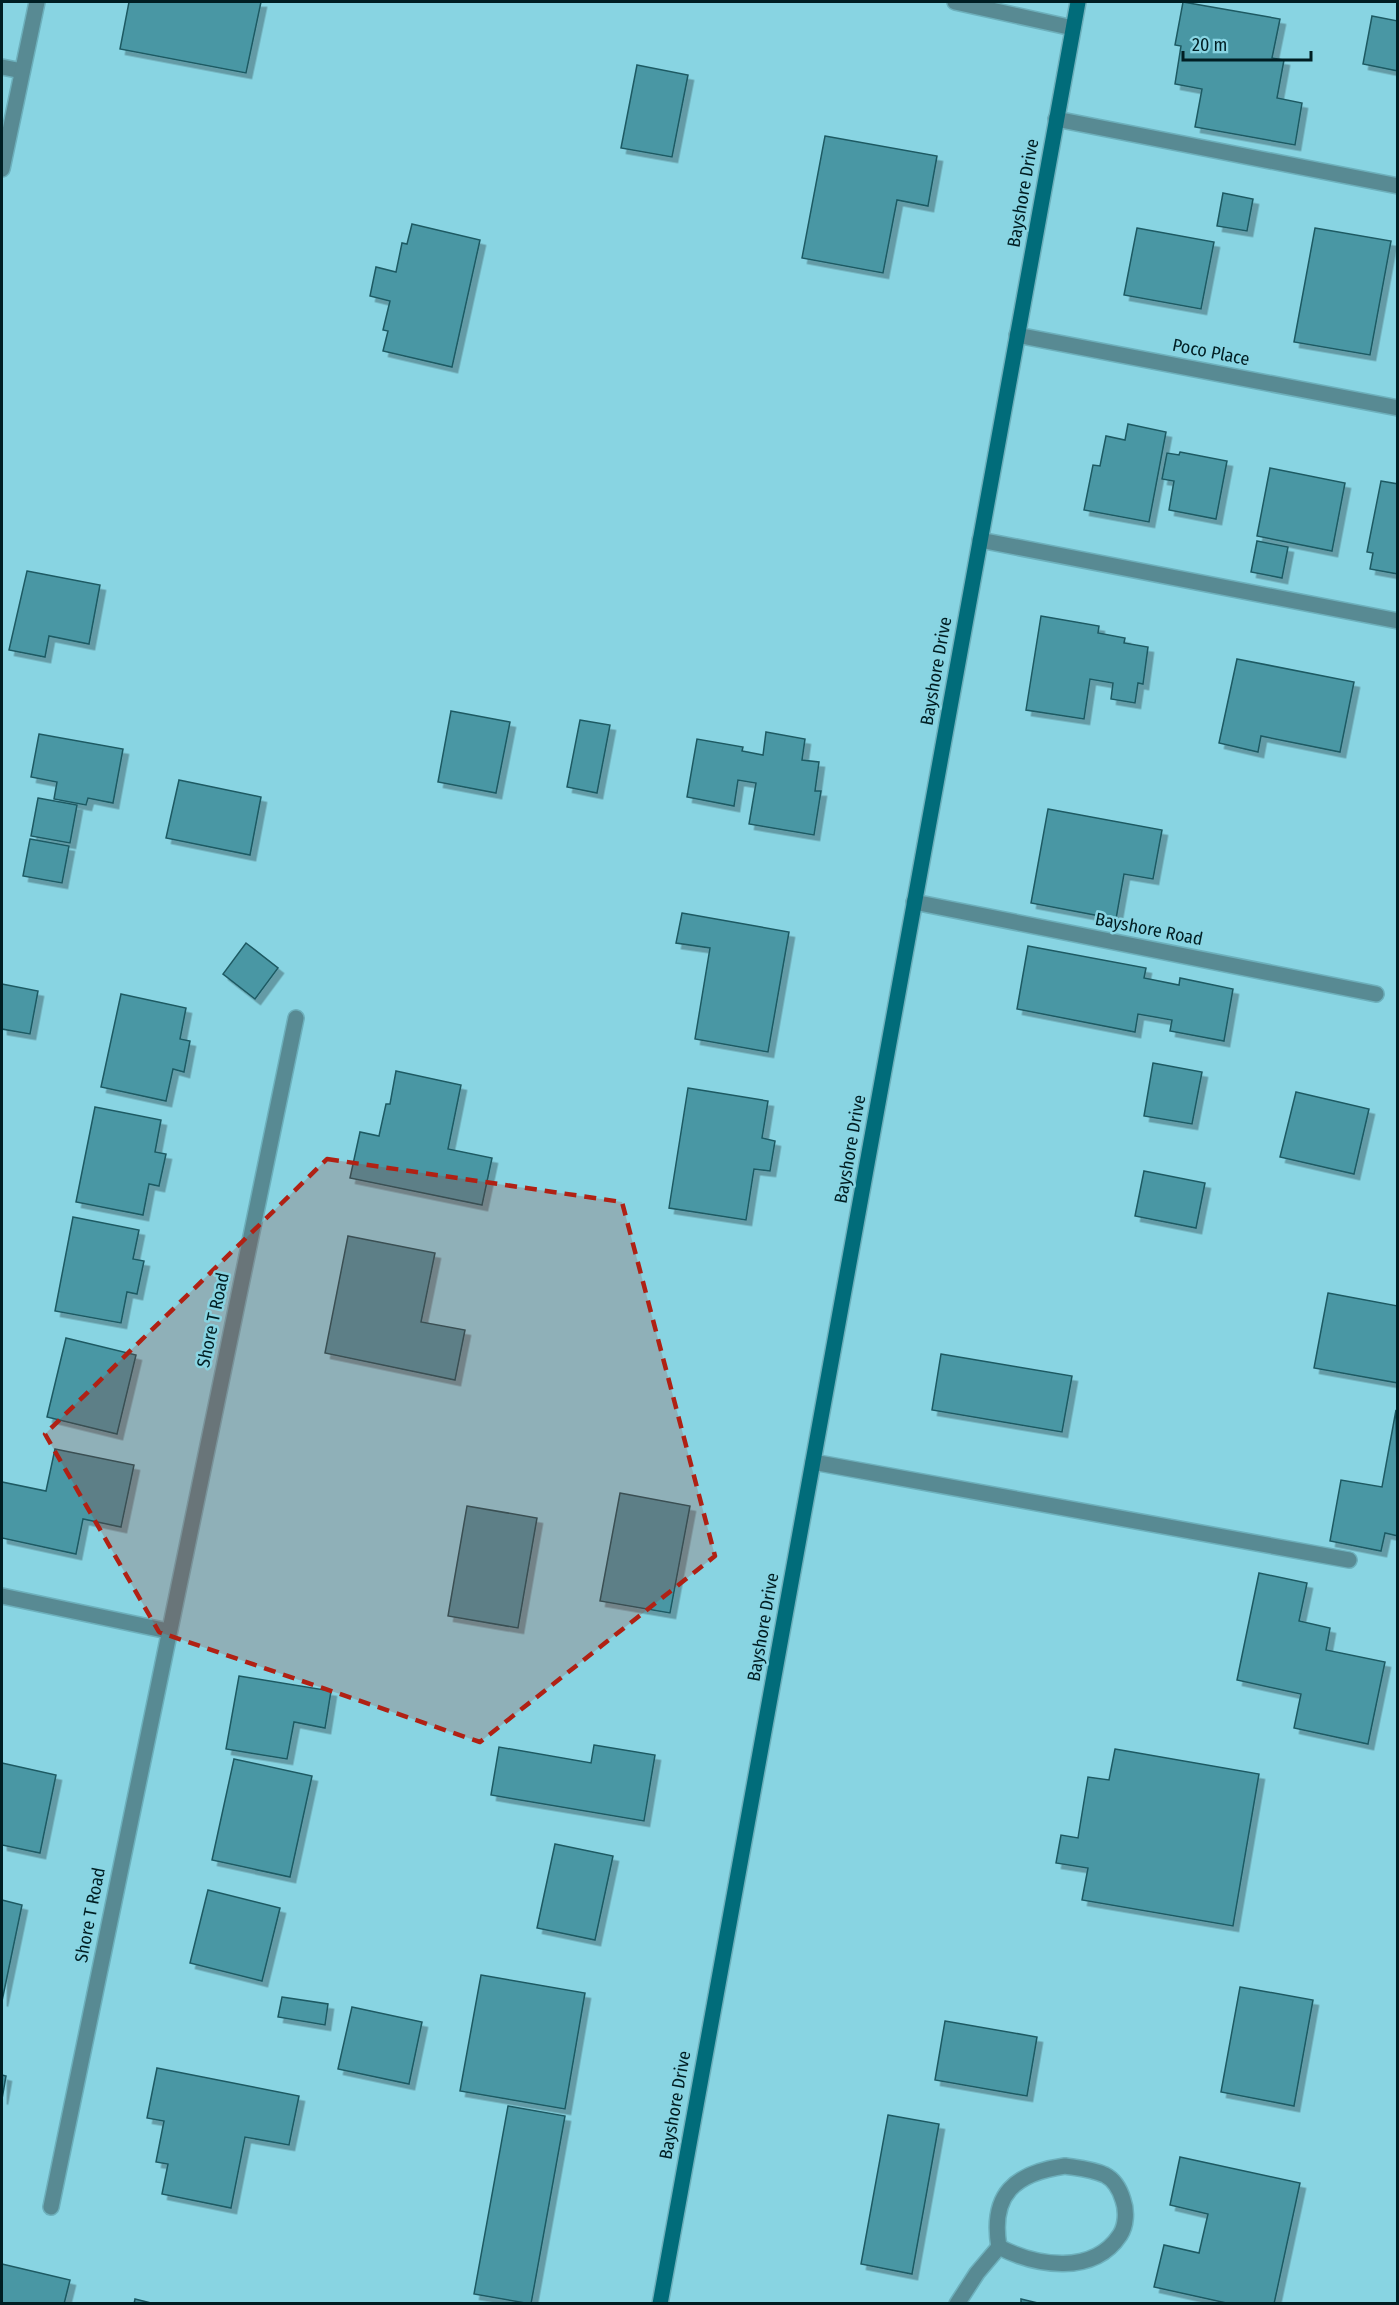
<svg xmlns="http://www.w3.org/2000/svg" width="1399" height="2305" font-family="'Fira Sans Condensed',sans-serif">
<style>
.building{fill:#4a97a4;stroke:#1e5a63;stroke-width:1.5;filter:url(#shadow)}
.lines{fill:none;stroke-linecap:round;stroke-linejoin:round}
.lane-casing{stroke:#6db0bc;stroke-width:18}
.street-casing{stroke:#6db0bc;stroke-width:18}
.secondary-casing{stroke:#6db0bc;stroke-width:18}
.lane{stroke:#588a93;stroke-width:15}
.street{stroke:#588a93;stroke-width:15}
.secondary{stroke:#016c7a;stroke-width:15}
.marked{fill:#b02114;fill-opacity:0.2;stroke:#b02114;stroke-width:4.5;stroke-dasharray:12 8;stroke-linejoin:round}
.labels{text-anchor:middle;stroke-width:5;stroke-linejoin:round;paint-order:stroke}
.street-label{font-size:18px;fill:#001e23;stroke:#88d4e2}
</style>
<defs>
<filter id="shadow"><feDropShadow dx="5.5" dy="5.5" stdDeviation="0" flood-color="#0004"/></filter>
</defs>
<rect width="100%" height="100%" fill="#88d4e2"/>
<g class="building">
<path d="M129 2H261L246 73 120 49Z"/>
<path d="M1183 2 1280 19 1272 58 1284 60 1277 98 1302 103 1295 145 1195 127 1202 89 1175 84 1181 46 1175 45Z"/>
<path d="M1372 16 1398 21V71L1363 64Z"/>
<path d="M637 65 688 75 672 157 621 148Z"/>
<path d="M825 136 937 156 928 206 897 200 883 273 802 258Z"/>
<path d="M1223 193 1253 199 1247 231 1217 226Z"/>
<path d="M412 224 480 240 452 367 383 351 388 331 383 330 390 301 370 296 376 267 396 272 402 243 407 244Z"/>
<path d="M1137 228 1214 242 1201 309 1124 295Z"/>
<path d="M1315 228 1391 241 1370 355 1294 342Z"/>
<path d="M1128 424 1166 432 1149 522 1084 510 1093 465 1100 466 1106 436 1125 440Z"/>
<path d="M1180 452 1227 461 1216 519 1169 510 1174 481 1162 479 1167 453 1179 455Z"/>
<path d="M1270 468 1345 483 1332 551 1257 536Z"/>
<path d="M1381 481 1398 484V574L1370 569 1373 553 1367 552Z"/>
<path d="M1257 541 1288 547 1282 578 1251 572Z"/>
<path d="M27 571 100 585 89 644 49 636 45 657 9 650Z"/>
<path d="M1041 616 1099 626 1098 633 1125 638 1124 643 1148 647 1143 684 1138 683 1135 703 1111 699 1113 683 1090 679 1084 719 1026 710Z"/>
<path d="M1237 659 1354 682 1340 752 1261 736 1258 752 1219 743Z"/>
<path d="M451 711 510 722 496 793 438 782Z"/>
<path d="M580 720 610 725 597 793 567 787Z"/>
<path d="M766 732 805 739 802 760 819 762 815 791H821L814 835 749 824 756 783 738 780 734 806 687 797 697 739 743 747 742 751 763 755Z"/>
<path d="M39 734 123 749 113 803 88 798 86 805 54 799 57 782 31 777Z"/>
<path d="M179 780 261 797 250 855 166 838Z"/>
<path d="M38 798 77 805 70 843 31 836Z"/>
<path d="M1048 809 1162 830 1153 879 1124 874 1116 919 1031 903Z"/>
<path d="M30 839 69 846 62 883 23 876Z"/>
<path d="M682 913 789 932 768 1052 695 1039 710 948 676 943Z"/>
<path d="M246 943 278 968 255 999 223 974Z"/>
<path d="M1028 946 1146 968 1144 978 1179 985 1180 978 1233 989 1224 1041 1170 1031 1172 1020 1138 1014 1135 1032 1017 1009Z"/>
<path d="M2 984 38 991 30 1034 2 1029Z"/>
<path d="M121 994 186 1008 180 1039 190 1041 184 1072 173 1069 166 1101 101 1087Z"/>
<path d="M1153 1063 1202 1072 1192 1124 1144 1116Z"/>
<path d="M396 1071 461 1085 448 1149 492 1158 482 1205 350 1178 360 1132 379 1136 386 1104H390Z"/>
<path d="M688 1088 768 1101 762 1138 775 1141 770 1171 754 1169 746 1220 669 1208Z"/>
<path d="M1296 1092 1369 1109 1354 1174 1280 1157Z"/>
<path d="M95 1107 161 1120 155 1152 166 1154 159 1186 149 1184 143 1215 76 1202Z"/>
<path d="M1144 1171 1205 1183 1196 1228 1135 1216Z"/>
<path d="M73 1217 139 1230 133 1259 144 1261 137 1294 127 1292 121 1323 55 1311Z"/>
<path d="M348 1236 435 1253 421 1322 465 1330 455 1380 325 1353Z"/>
<path d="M1328 1293 1398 1306V1383L1314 1368Z"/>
<path d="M66 1338 136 1355 117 1434 47 1417Z"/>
<path d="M941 1354 1072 1376 1062 1432 932 1410Z"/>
<path d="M1396 1410 1398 1536 1385 1533 1381 1551 1330 1541 1341 1480 1382 1487Z"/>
<path d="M55 1449 134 1465 121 1527 83 1519 76 1554 2 1538V1482L46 1491Z"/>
<path d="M620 1493 690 1506 670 1613 600 1601Z"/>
<path d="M467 1506 537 1518 518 1628 448 1616Z"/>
<path d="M1259 1573 1307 1583 1299 1621 1330 1628 1326 1650 1385 1662 1368 1744 1294 1728 1301 1694 1237 1680Z"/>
<path d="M239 1676 331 1691 325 1728 294 1722 287 1759 226 1749Z"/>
<path d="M594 1745 655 1755 644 1821 491 1795 499 1747 591 1763Z"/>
<path d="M1115 1749 1259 1774 1233 1926 1082 1900 1088 1868 1056 1863 1061 1835 1078 1838 1088 1777 1109 1780Z"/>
<path d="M234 1759 312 1776 290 1877 212 1860Z"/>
<path d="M2 1763 56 1775 40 1853 2 1845Z"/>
<path d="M555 1844 613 1856 595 1940 537 1928Z"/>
<path d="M208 1890 280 1908 262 1981 190 1963Z"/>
<path d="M2 1900 22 1905 2 2001Z"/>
<path d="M481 1975 585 1993 565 2109 460 2091Z"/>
<path d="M1240 1987 1313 2000 1294 2106 1221 2092Z"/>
<path d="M282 1997 328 2004 325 2025 278 2017Z"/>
<path d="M352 2007 422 2022 409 2084 338 2069Z"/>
<path d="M945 2021 1037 2037 1027 2096 935 2080Z"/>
<path d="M157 2068 299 2096 289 2145 245 2137 231 2208 162 2194 168 2164 156 2162 164 2121 147 2118Z"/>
<path d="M2 2075 6 2076 2 2099Z"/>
<path d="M508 2106 565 2116 531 2304 474 2294Z"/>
<path d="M888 2115 939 2124 912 2274 861 2264Z"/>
<path d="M1180 2157 1300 2183 1274 2304H1231L1154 2287 1164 2245 1199 2253 1208 2214 1170 2205Z"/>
<path d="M2 2264 70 2280 64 2304H2Z"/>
<path d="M135 2299 155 2304H134Z"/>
<path d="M1021 2299 1042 2304H1021Z"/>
</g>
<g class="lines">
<g class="lane-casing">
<g id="lane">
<path d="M955 2 1073 28"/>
<path d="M2 67 22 71"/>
<path d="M1056 119 1398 186"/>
<path d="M1065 2166C1078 2168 1092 2169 1105 2175 1115 2180 1120 2190 1123 2200 1127 2211 1126 2226 1120 2235 1093 2276 1036 2266 999 2247 990 2194 1015 2173 1065 2166Z"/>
<path d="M957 2304 977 2273 999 2247"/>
</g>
</g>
<g class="street-casing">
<g id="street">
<path d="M2 169 37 2"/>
<path d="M1017 335 1398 408"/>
<path d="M980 540 1398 621"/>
<path d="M914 902 1376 994"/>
<path d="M813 1462 1349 1560"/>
<path d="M2 1596 168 1631"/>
<path d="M51 2207 296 1018"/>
</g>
</g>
<g class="secondary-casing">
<path id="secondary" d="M660 2304 1078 2"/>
</g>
<use href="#lane" class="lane"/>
<use href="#street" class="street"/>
<use href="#secondary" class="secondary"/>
</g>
<path class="marked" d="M327 1159 622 1202 715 1556 480 1742 159 1632 45 1434Z"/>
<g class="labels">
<g class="street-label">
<text transform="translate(1023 193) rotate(-80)" y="6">Bayshore Drive</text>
<text transform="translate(1211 352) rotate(11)" y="6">Poco Place</text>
<text transform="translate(936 671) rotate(-80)" y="6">Bayshore Drive</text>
<text transform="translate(1149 929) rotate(11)" y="6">Bayshore Road</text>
<text transform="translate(850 1149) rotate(-80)" y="6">Bayshore Drive</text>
<text transform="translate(213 1320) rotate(-78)" y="6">Shore T Road</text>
<text transform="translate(763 1627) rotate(-80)" y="6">Bayshore Drive</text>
<text transform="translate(90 1915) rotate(-79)" y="6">Shore T Road</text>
<text transform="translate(675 2105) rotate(-80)" y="6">Bayshore Drive</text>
</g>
</g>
<rect width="1399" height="2305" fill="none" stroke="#001e23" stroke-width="6"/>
<path d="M1183 51v9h128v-9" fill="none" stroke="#001e23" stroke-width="3"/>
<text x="1192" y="51" font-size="18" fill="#001e23" stroke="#88d4e2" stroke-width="4.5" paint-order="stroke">20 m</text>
</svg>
